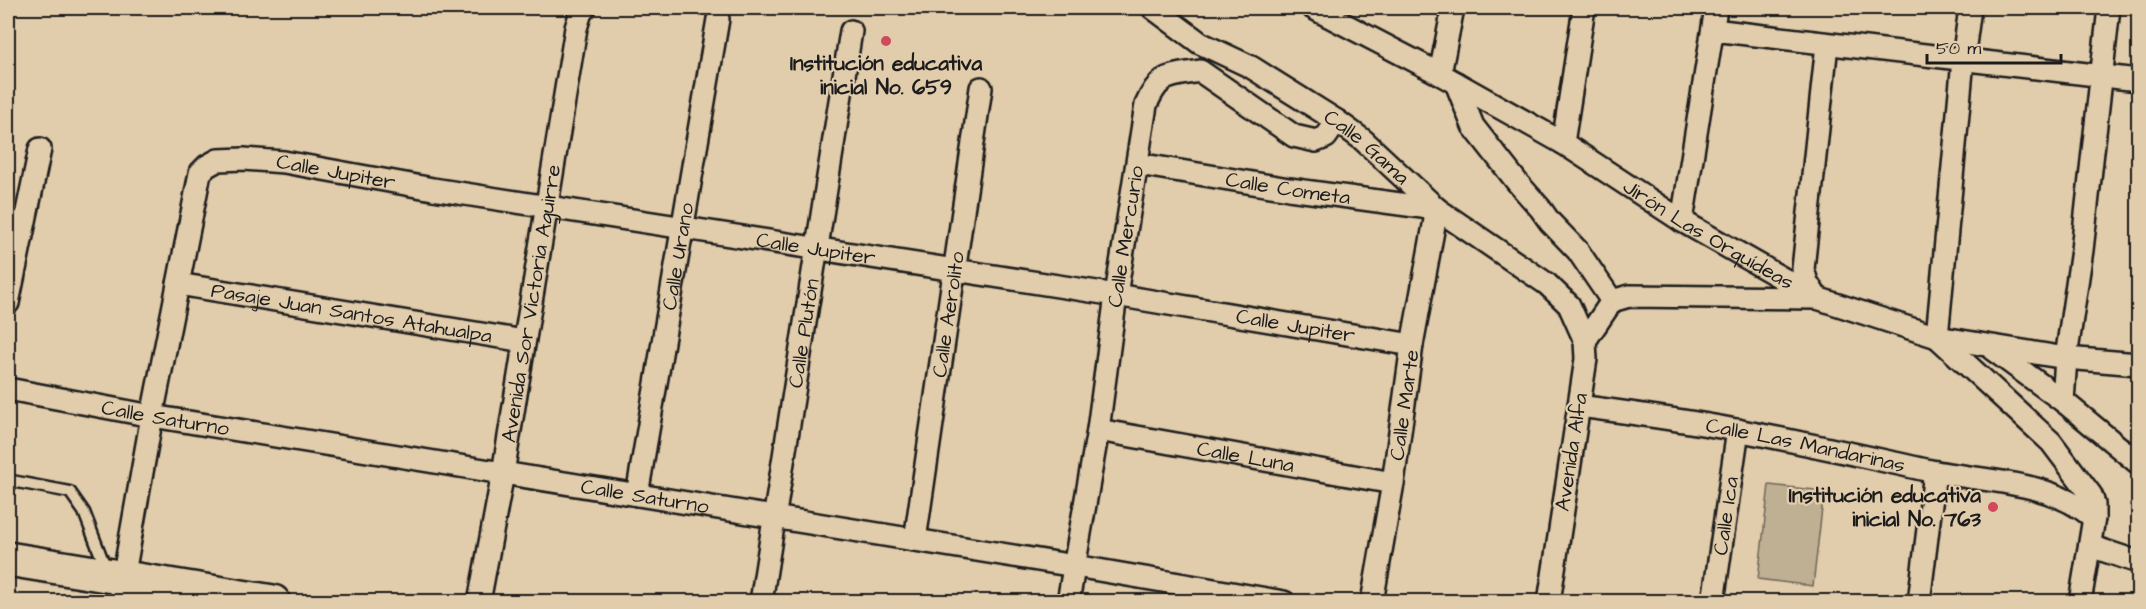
<svg xmlns="http://www.w3.org/2000/svg" width="2146" height="609" font-family="'Architects Daughter',sans-serif">
<style>
.green{fill:#c0b093;stroke:#6e6658;stroke-width:1.5}
.lines{fill:none;stroke-linecap:round;stroke-linejoin:round}
.lane-casing{stroke:#1c1c1c;stroke-width:15}
.street-casing{stroke:#1c1c1c;stroke-width:26}
.highway-casing{stroke:#1c1c1c;stroke-width:38}
.lane{stroke:#e1ccab;stroke-width:10}
.street{stroke:#e1ccab;stroke-width:21}
.highway{stroke:#e1ccab;stroke-width:33}
.poi-dot{fill:#d1495b;stroke:#e1ccab;stroke-width:2}
.labels{text-anchor:middle;stroke-width:4.5;stroke-linejoin:round;paint-order:stroke}
.poi-label{font-size:21px;font-weight:bold;fill:#1c1c1c;stroke:#e1ccab}
.street-label{font-size:21px;fill:#1c1c1c;stroke:#e1ccab}
</style>
<rect width="100%" height="100%" fill="#e1ccab"/>
<filter id="ink" filterUnits="userSpaceOnUse"><feTurbulence type="fractalNoise" baseFrequency=".0167" numOctaves="2"/><feDisplacementMap in="SourceGraphic" scale="12" xChannelSelector="R" yChannelSelector="G"/><feConvolveMatrix kernelMatrix="1 2 1 2 8 2 1 2 1" color-interpolation-filters="sRGB"/></filter>
<g filter="url(#ink)">
<path class="green" d="M1769 485 1824 491 1813 586 1758 579Z"/>
<g class="lines">
<g class="lane-casing">
<path id="lane" d="M8 483 12 481 70 492 84 512 106 569"/>
</g>
<g class="street-casing">
<g id="street">
<path id="s1" d="M1153 8 1200 43 1251 67 1337 121 1363 140 1437 209 1547 284 1569 305 1585 341 1586 359 1549 602"/>
<path id="s2" d="M1313 8 1440 74 1563 143 1682 221 1817 298 1937 337 2066 358 2138 364"/>
<path d="M1970 8 1963 60 1937 337 2051 442 2091 495 2094 504V518L2080 602"/>
<path d="M1713 30 2138 80"/>
<path d="M1440 74 1453 8"/>
<path d="M1456 83 1473 126 1517 182 1540 208 1550 222 1578 251 1612 301 1585 341"/>
<path d="M1563 143 1584 8"/>
<path id="s3" d="M1138 164 1289 189 1437 209 1412 345 1393 483 1372 602"/>
<path d="M1682 221 1716 8"/>
<path id="s4" d="M178 284 524 341"/>
<path d="M1817 298 1807 282 1803 269 1827 44"/>
<path d="M1612 301 1629 296 1814 298"/>
<path d="M8 303 40 149"/>
<path d="M1992 349 2063 401 2138 463"/>
<path id="s5" d="M8 389 152 416 1075 566 1284 602"/>
<path d="M2063 401 2066 358 2082 250 2109 8"/>
<path id="s6" d="M1579 406C1631 413 1684 420 1736 430 1801 442 1866 457 1931 471 1987 482 2049 480 2094 518"/>
<path id="s7" d="M1098 430 1393 483"/>
<path id="s8" d="M637 495 718 19"/>
<path id="s9" d="M915 540 981 88"/>
<path d="M2090 546 2138 562"/>
<path id="s10" d="M119 602 152 416 200 173 207 166 218 160 244 159 284 162 433 189 1116 295 1412 345"/>
<path id="s11" d="M479 602 503 473 576 28 581 12 585 8"/>
<path id="s12" d="M761 602 851 31"/>
<path id="s13" d="M1068 602 1098 430 1116 295 1146 105C1160 73 1168 77 1200 71L1294 136 1316 141 1326 137 1337 121"/>
<path id="s14" d="M1713 602 1738 430"/>
<path d="M1919 602 1935 472"/>
</g>
</g>
<g class="highway-casing">
<path id="highway" d="M8 559 273 602"/>
</g>
<use href="#lane" class="lane"/>
<use href="#street" class="street"/>
<use href="#highway" class="highway"/>
</g>
</g>
<g class="poi-dot">
<circle cx="886" cy="41" r="6"/>
<circle cx="1993" cy="507" r="6"/>
</g>
<g class="labels">
<g class="poi-label">
<text x="886" y="70">Institución educativa<tspan x="886" dy="24">inicial No. 659</tspan></text>
<text x="1981" y="502" text-anchor="end">Institución educativa<tspan x="1981" dy="24">inicial No. 763</tspan></text>
</g>
<g class="street-label">
<text dy="7" stroke="none"><textPath href="#s1" startOffset="256">Calle Gama</textPath></text>
<text dy="7" stroke="none"><textPath href="#s10" startOffset="578">Calle Jupiter</textPath></text>
<text dy="7" stroke="none"><textPath href="#s3" startOffset="152">Calle Cometa</textPath></text>
<text dy="7" stroke="none"><textPath href="#s2" startOffset="456">Jirón Las Orquídeas</textPath></text>
<text dy="7" stroke="none"><textPath href="#s13" startOffset="370">Calle Mercurio</textPath></text>
<text dy="7" stroke="none"><textPath href="#s10" startOffset="1064">Calle Jupiter</textPath></text>
<text dy="7" stroke="none"><textPath href="#s8" startOffset="242">Calle Urano</textPath></text>
<text dy="7" stroke="none"><textPath href="#s11" startOffset="303">Avenida Sor Victoria Aguirre</textPath></text>
<text dy="7" stroke="none"><textPath href="#s4" startOffset="176">Pasaje Juan Santos Atahualpa</textPath></text>
<text dy="7" stroke="none"><textPath href="#s9" startOffset="228">Calle Aerolito</textPath></text>
<text dy="7" stroke="none"><textPath href="#s10" startOffset="1550">Calle Jupiter</textPath></text>
<text dy="7" stroke="none"><textPath href="#s12" startOffset="272">Calle Plutón</textPath></text>
<text transform="translate(1404 405) rotate(-82)" y="7">Calle Marte</text>
<text dy="7" stroke="none"><textPath href="#s5" startOffset="160">Calle Saturno</textPath></text>
<text dy="7" stroke="none"><textPath href="#s6" startOffset="230">Calle Las Mandarinas</textPath></text>
<text transform="translate(1571 452) rotate(-81)" y="7">Avenida Alfa</text>
<text dy="7" stroke="none"><textPath href="#s7" startOffset="150">Calle Luna</textPath></text>
<text dy="7" stroke="none"><textPath href="#s5" startOffset="646">Calle Saturno</textPath></text>
<text dy="7" stroke="none"><textPath href="#s14" startOffset="87">Calle Ica</textPath></text>
</g>
</g>
<rect width="2146" height="609" fill="none" stroke="#e1ccab" stroke-width="30"/>
<rect x="15" y="15" width="2116" height="579" fill="none" stroke="#1c1c1c" stroke-width="2" filter="url(#ink)"/>
<path d="M1927 54v9h134v-9" fill="none" stroke="#1c1c1c" stroke-width="3"/>
<text x="1936" y="54" font-size="18" fill="#1c1c1c" stroke="#e1ccab" stroke-width="4.5" paint-order="stroke">50 m</text>
</svg>
